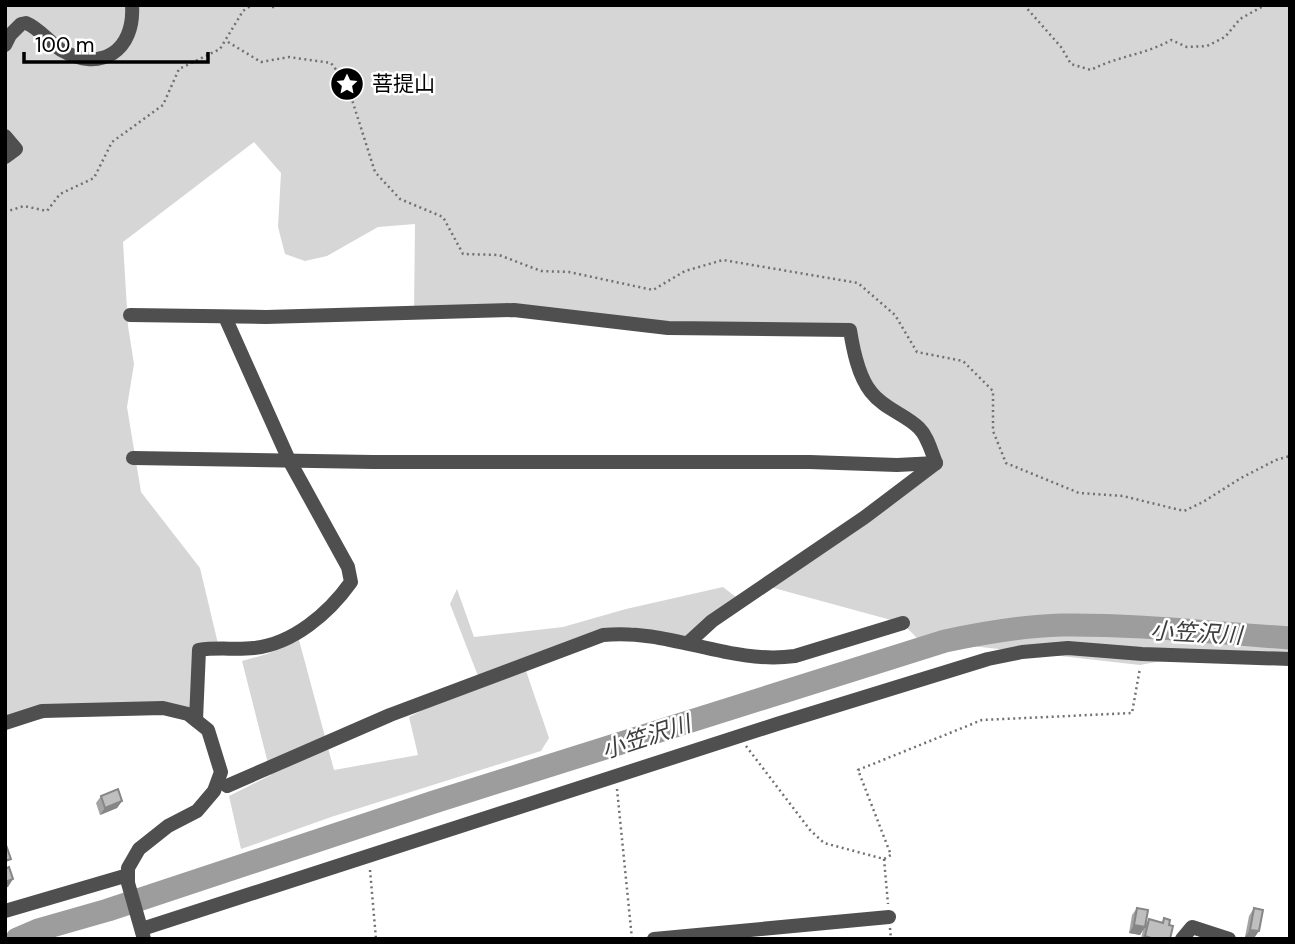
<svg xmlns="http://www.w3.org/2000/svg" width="1295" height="944" font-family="'DM Sans','Noto Sans JP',sans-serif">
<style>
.green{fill:#d6d6d6}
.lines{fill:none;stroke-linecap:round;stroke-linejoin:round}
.river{stroke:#9d9d9d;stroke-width:23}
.path{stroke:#717171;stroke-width:2.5;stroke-dasharray:2 3.5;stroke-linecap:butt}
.minor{stroke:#4f4f4f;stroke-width:14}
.tertiary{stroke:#4f4f4f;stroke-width:14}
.wall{fill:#a4a4a4}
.shaded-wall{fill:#868686}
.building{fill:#bfbfbf;stroke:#868686;stroke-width:2}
.labels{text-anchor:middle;stroke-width:5;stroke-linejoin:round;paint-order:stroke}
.poi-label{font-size:21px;fill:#000;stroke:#fff;text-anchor:start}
.water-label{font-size:23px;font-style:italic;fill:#3e3e3e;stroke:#fff}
</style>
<rect width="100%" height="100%" fill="#fff"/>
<g class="green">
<path d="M5 5H1290V662L1167 660 1140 665 919 640 902 623 770 587 936 463 920 429 868 390 850 330 668 328 514 310 414 313 415 224 378 227 327 256 305 261 285 254 278 227 281 173 254 142 123 242 128 326 134 364 127 407 141 492 200 568 219 648 199 650 196 715 83 710 5 727Z"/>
<path d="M723 587 741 601 691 640 632 627 524 665 549 738 541 751 331 817 241 849 229 796 271 775 242 661 267 654 299 640 334 770 418 755 409 717 480 681 450 604 457 589 474 637 563 627 626 609Z"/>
</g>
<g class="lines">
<path class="river" d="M17 939 38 930 108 910 434 802 945 641C983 633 1021 626 1061 625 1137 624 1214 633 1290 638"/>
<g class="path">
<path d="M267 5 276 8V5"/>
<path d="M1024 5 1061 47 1071 64 1091 70C1117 56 1145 55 1171 40L1187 47 1207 46 1225 37 1240 19 1265 5"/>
<path d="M228 42 261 62 289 57 331 63 347 84 375 172 400 199 443 217 463 254 499 255 541 271 569 272 653 290 685 271 723 260 858 283 895 315 917 352 963 361 993 391V431L1006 463 1079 493 1123 496 1184 511 1203 502 1241 478 1276 460 1290 456"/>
<path d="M5 212 24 206 47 211 60 194 94 178 112 142 163 105 179 69 220 49 243 11 252 5"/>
<path d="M746 746 810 830 824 843 884 859 891 855 858 770 982 720 1132 713 1140 668"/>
<path d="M617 789 632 939"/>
<path d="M884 859 888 904"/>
<path d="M370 870 376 939"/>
<path d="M890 928 891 939"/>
</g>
<g class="minor">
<path d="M5 45 10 35 21 24 26 23C39 28 49 42 61 50 101 73 135 51 132 5"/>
<path d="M5 136 16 149 5 157"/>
<path d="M130 315 266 317 514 310 668 328 850 330C853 349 858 376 871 392 884 409 905 414 919 428 928 437 931 451 936 463"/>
<path d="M133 458 373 462H810L897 465 936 463"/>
<path d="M688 643 712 621 865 517 935 464"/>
<path d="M196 720 199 650C217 647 236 650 254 648 293 644 329 613 351 582L348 567 289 460 225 317"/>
<path d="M227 786 390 715 603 635C670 628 728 665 795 656L903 623"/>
<path d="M5 911 128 875"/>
<path d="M142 929 777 724 988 659 1022 652 1068 648 1142 654 1290 659"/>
<path d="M654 939 889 917"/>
<path d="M1182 939 1192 927 1229 939"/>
</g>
<path class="tertiary" d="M5 723 42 711 163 708 188 714 208 730 221 772 214 791 197 811 168 826 139 849 128 868V883L144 939"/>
</g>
<g class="wall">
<path d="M101 796 122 801 117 808 100 815 96 803Z"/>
<path d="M1137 908 1146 924 1149 919 1162 922 1164 918 1169 925 1170 939H1141L1143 930 1140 935 1129 933 1132 915Z"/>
<path d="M1254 908 1259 931 1254 938 1245 937 1249 916Z"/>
</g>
<g class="shaded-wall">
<path d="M122 801 117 808 100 815 105 808Z"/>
<path d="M13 879 8 887 5 888V882Z"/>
<path d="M1134 925 1145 927 1140 935 1129 933Z"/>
<path d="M1250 930 1259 931 1254 938 1245 937Z"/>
</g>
<g class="building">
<path d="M118 789 122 801 105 808 101 796Z"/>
<path d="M6 845 11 859 5 861V846Z"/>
<path d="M9 867 13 879 5 882V869Z"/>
<path d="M1137 908 1148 910 1145 927 1134 925Z"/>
<path d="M1254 908 1263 910 1259 931 1250 930Z"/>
<path d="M1164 918 1170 920 1169 925 1173 926 1170 939H1154L1145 936 1149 919 1163 923Z"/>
</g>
<defs>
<g id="sight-disc" transform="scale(1.75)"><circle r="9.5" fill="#000" stroke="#fff"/><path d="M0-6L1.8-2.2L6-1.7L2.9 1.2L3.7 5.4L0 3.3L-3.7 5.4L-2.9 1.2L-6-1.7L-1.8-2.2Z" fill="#fff"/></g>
</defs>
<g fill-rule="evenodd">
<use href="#sight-disc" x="347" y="84"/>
</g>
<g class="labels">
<g class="poi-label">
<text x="372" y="91">菩提山</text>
</g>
<g class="water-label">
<text transform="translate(1196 633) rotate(3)" y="8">小笠沢川</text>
<text transform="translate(646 737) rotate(-18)" y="8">小笠沢川</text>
</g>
</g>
<rect width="1295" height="944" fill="none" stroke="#000000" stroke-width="14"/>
<path d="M24 52v10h184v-10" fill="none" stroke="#000000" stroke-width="3.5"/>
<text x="35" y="52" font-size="21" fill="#000000" stroke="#ffffff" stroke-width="5" paint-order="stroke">100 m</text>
</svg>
